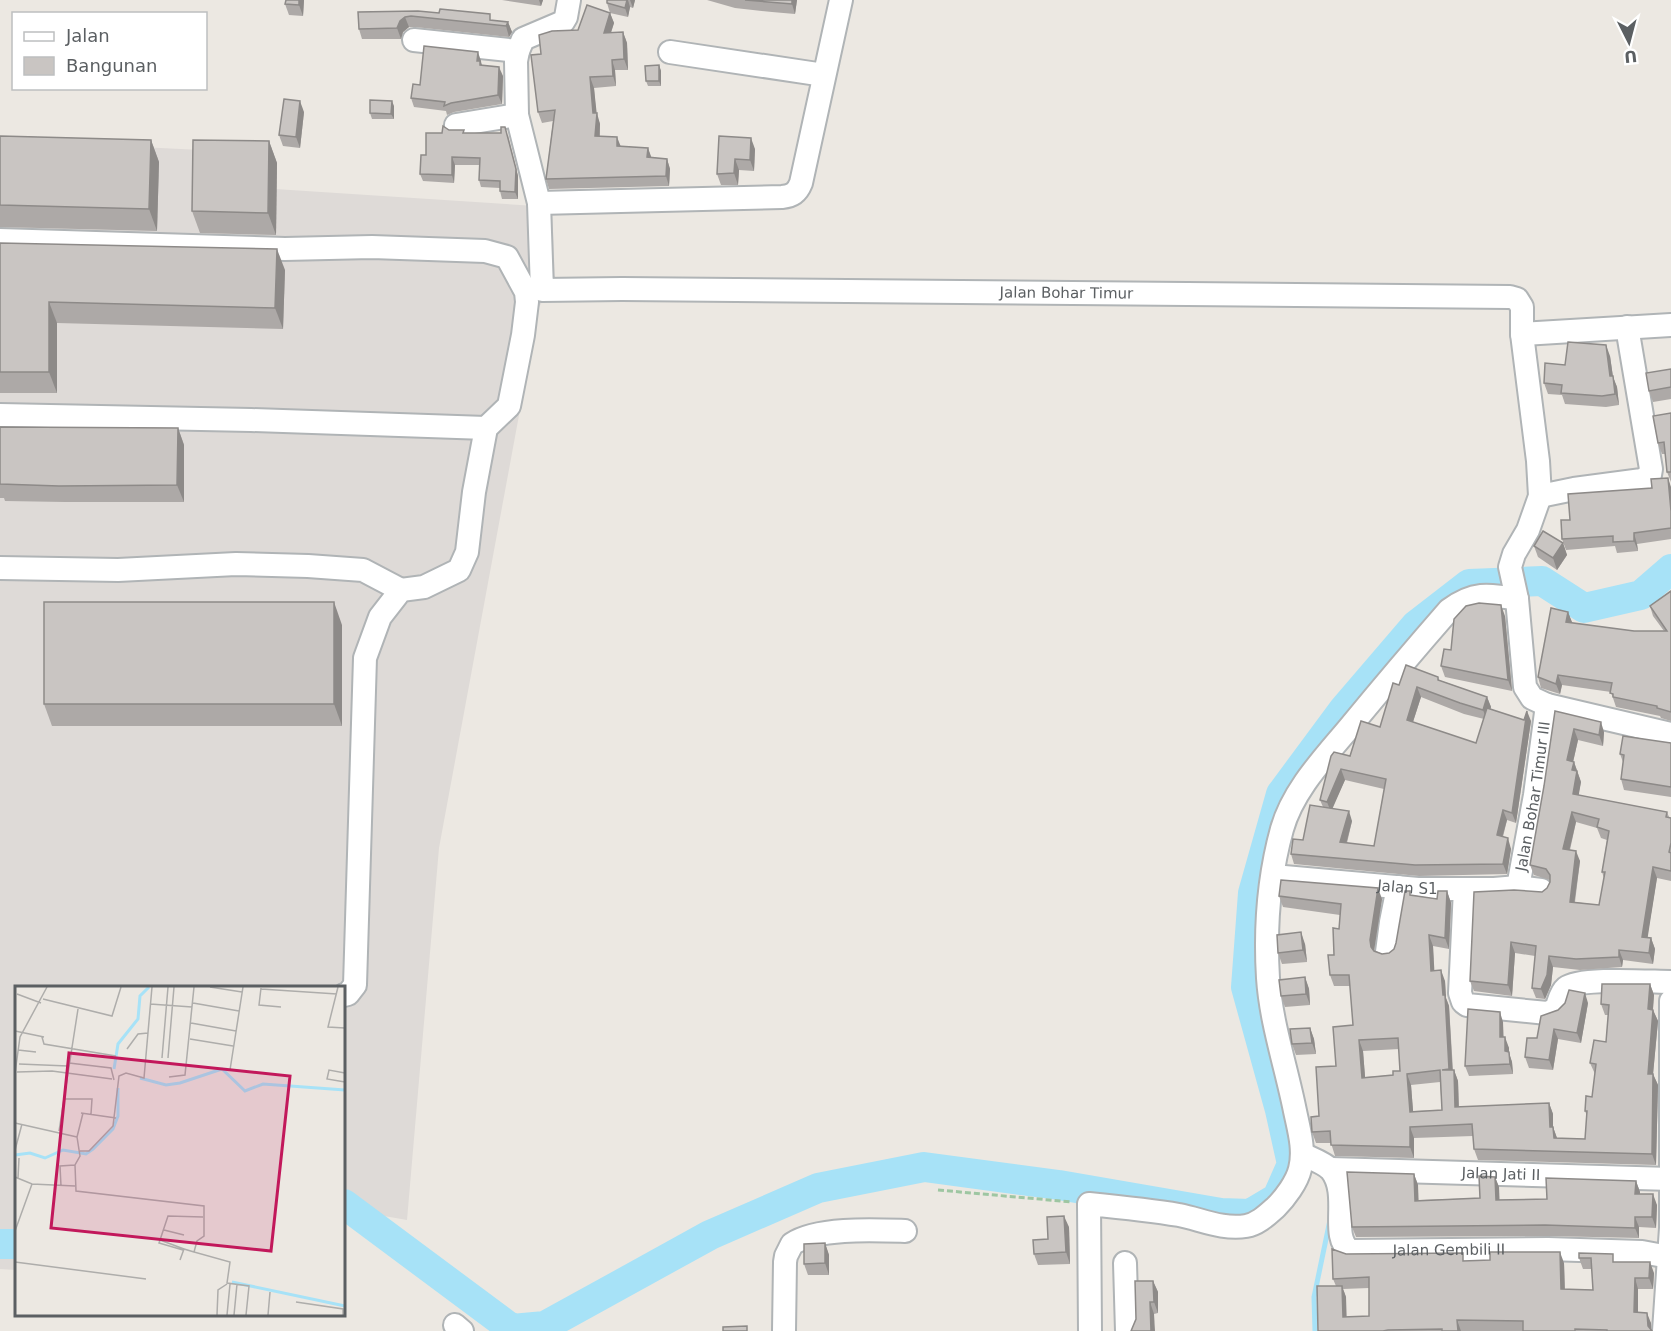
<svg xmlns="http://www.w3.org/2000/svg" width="1671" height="1331" font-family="'DejaVu Sans',sans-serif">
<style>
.industrial{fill:#dedad7}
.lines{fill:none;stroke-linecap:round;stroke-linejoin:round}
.stream{stroke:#a7e2f7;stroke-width:5}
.river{stroke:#a7e2f7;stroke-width:30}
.minor-casing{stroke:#b0b4b6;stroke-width:26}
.path{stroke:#9ec6a2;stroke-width:3;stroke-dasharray:6 3;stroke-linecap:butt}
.minor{stroke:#fff;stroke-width:22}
.wall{fill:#ada9a7;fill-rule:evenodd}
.shaded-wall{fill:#8d8a88}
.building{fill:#c9c5c2;stroke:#8d8a88;stroke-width:1.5;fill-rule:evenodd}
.labels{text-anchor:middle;stroke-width:6;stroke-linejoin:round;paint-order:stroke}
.street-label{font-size:15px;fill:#5b5f62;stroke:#fff}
.inset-river{fill:none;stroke:#a7e2f7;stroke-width:3}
.inset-road{fill:none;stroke:#aeadab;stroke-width:1.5}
.view{fill:#c2185b;fill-opacity:0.15;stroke:#c2185b;stroke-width:3}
.inset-edge{fill:none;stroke:#5b5f62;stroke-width:3}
</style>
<rect width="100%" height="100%" fill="#ece8e2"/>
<path class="industrial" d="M0 140 262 153 275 189 552 207 555 281 539 307 439 848 407 1220 344 1209V988H16V1270L0 1269Z"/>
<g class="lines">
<path class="stream" d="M1315 1331 1314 1297 1330 1220"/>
<g class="river">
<path d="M344 1204 512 1329 545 1326 710 1235 818 1188 924 1167 1059 1185 1221 1213 1250 1214 1277 1198 1292 1164 1280 1110 1246 987 1253 893 1281 794 1344 709 1416 625 1469 584 1542 581 1584 608 1641 595 1671 569"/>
<path d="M0 1244H16"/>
</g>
<g class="minor-casing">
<g id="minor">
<path id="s1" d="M569 0 566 17 563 22 523 39 518 51 516 61 517 115 539 203 542 290 622 289 1510 297 1517 299 1522 307V334L1538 461 1540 496 1528 530 1514 554 1510 567 1517 599 1525 687 1532 698 1547 705 1671 734"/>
<path d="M414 40 518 51"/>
<path d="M670 52 824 75"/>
<path d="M456 125 517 115"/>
<path d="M539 203 782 197C792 196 797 193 801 183L841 0"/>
<path d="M0 240 285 249 372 247 485 251 507 257 526 292 527 302 523 335 509 406 486 428 474 492 467 552 459 570 424 587 401 590 380 617 365 658 355 985 348 994 344 995"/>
<path d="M1522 334 1671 325"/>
<path d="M0 415 251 420 486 428"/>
<path d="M1540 496 1574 489 1642 480 1650 475 1651 469 1627 327"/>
<path d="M0 568 118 570 236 564 308 566 363 570 401 590"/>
<path id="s2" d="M1273 876 1418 889H1494L1518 887 1541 890"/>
<path id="s3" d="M1518 887 1535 795 1547 705"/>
<path d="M1465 889 1460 993 1463 1002 1467 1005 1547 1013 1556 1009C1559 1002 1560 993 1566 988 1580 977 1651 982 1671 982"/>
<path d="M1387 952 1391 922 1398 887"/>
<path id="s4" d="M1302 1154C1310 1158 1325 1163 1331 1170 1351 1195 1329 1236 1350 1251L1548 1249 1642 1252 1669 1257"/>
<path id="s5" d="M1331 1169 1671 1179"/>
<path d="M1125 1263 1127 1331"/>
<path d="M455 1325 462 1331"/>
<path d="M784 1331 785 1262 786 1256 792 1244C817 1227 876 1230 905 1231"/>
<path d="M1090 1331 1089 1204C1119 1207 1149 1210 1179 1215 1200 1219 1223 1230 1246 1226 1258 1224 1267 1215 1276 1207 1285 1198 1297 1182 1300 1169 1305 1150 1299 1130 1295 1111 1286 1066 1271 1023 1268 978 1265 929 1269 876 1282 829 1293 790 1324 758 1349 728 1382 688 1415 649 1449 610 1473 592 1488 594 1517 599"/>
<path d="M1664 1331 1671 1228V1001"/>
</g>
</g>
<path class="path" d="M938 1190 1072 1202"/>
<use href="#minor" class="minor"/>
</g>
<g class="wall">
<path d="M304 0 303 16 289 15 285 4Z"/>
<path d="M502 0H543L541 6Z"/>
<path d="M607 0H635L633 8 630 7 628 17 610 13 607 3Z"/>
<path d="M707 0H797L795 14 772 12 735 8Z"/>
<path d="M358 12 508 22 512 32 509 37 415 27H409L403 32 401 39H362L359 29Z"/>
<path d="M610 13 614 23 611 33 623 32 627 43 628 70H615L616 86 594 88 596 113 600 124V136L621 147 648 148 651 158 667 159 670 169 669 186 549 189 546 179 553 121 542 123 538 112 541 54 578 30Z"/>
<path d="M481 61 482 65 503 76 502 104 454 112 447 115 446 111 414 107 411 98 420 85Z"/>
<path d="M659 65 661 71V86H648L646 81Z"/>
<path d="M394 106V119H372L370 113Z"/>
<path d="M304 112 300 148 283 146 279 135Z"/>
<path d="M442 133H465L508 135 518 176V199H502L500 191V188L481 187 479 180V165H455L454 183 423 181 420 174 426 155Z"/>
<path d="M0 136 151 140 159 162 157 231 0 227Z"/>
<path d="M719 136 755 149 754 171 739 170 738 185H721L717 174Z"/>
<path d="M269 141 277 163 276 235 200 233 192 211Z"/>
<path d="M0 243 285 270 283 329 57 323V393H0Z"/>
<path d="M1610 356 1613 377 1617 387 1619 405 1606 407 1565 404 1562 395 1548 394 1544 383 1565 365Z"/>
<path d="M1671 369V399L1653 402 1649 391Z"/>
<path d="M1671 413V482L1667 472 1665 454H1662L1658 443Z"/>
<path d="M0 427 178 428 184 445V502H65L5 501 4 498H0Z"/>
<path d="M1671 487V539L1637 544 1638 551 1617 553 1615 546 1566 550 1562 539 1570 520Z"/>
<path d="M1563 543 1567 555 1557 570 1538 557 1534 546Z"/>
<path d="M1671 591V721L1661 718 1660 716 1616 707 1611 692 1562 685 1560 694 1541 688 1538 677 1568 612 1572 623 1634 631H1664L1653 616 1650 606Z"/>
<path d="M1505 616 1512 691 1445 677 1441 666 1451 650Z"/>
<path d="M342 625V726H52L44 704Z"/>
<path d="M1438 677 1439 680 1487 697 1491 707 1490 709 1524 720 1531 721 1516 823 1507 820 1503 837 1511 849 1507 874 1419 876 1294 864 1291 854 1303 840 1323 807 1320 800 1350 756 1380 727 1399 685ZM1421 697 1464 714 1484 719 1476 743 1413 722ZM1345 780 1384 789 1374 846 1347 843 1352 821 1332 808Z"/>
<path d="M1555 711 1604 732 1603 746 1578 740 1573 762H1574L1581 782 1578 795 1667 812 1669 817 1671 818V881L1657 878 1647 938H1651L1655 949 1653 964 1623 960 1622 967 1580 970 1553 967 1551 985 1545 999 1536 998 1532 988 1535 956 1515 953 1512 996 1474 991 1470 981 1542 892 1547 888 1550 882V880L1534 875 1530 865 1544 786ZM1576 822 1597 828 1601 838 1607 840 1602 872 1604 878 1599 905 1575 902 1580 861 1570 850Z"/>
<path d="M1671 743V797L1624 790 1621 779 1623 762 1620 754Z"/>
<path d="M1447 891 1451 903 1449 949 1433 946 1434 970 1445 981 1446 998 1449 1006 1453 1070H1454L1458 1081 1459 1107 1549 1103 1553 1114V1127L1557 1138 1585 1139 1587 1116 1585 1111 1592 1097 1595 1074 1590 1063 1606 1042 1608 1015H1605L1601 1004 1650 984 1654 995 1653 1010 1658 1021 1653 1074 1658 1085 1656 1165 1478 1160 1474 1149 1473 1136 1414 1138V1158L1335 1156 1331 1143H1316L1312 1132 1319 1116 1336 1066 1353 1025 1350 986H1334L1330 975 1339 929 1340 915 1283 907 1279 896 1382 899 1374 950 1382 954 1389 953 1394 949 1412 895 1437 899ZM1399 1049 1400 1071 1393 1075 1365 1077 1363 1051ZM1440 1082 1442 1110 1413 1111 1411 1085Z"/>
<path d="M1305 944 1307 962 1282 964 1278 953Z"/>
<path d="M1305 977 1309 989 1310 1005 1285 1007 1281 996Z"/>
<path d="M1588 1003 1581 1043 1558 1039 1553 1070 1529 1068 1525 1057 1537 1038Z"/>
<path d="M1503 1022V1037L1509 1048V1053L1512 1062 1513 1074 1469 1076 1465 1066Z"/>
<path d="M1310 1028 1314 1039 1316 1054 1296 1055 1292 1044Z"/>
<path d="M1414 1174 1418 1185V1200L1480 1198 1495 1177 1499 1187V1200L1547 1199 1636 1181 1640 1192 1639 1194 1657 1205 1656 1228 1639 1227V1238L1548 1236 1356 1237 1352 1227Z"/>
<path d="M1069 1227 1070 1264 1038 1265 1034 1254Z"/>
<path d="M825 1243 829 1255V1275H808L804 1264Z"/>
<path d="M1579 1253 1654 1273 1653 1289H1638V1312L1651 1323 1652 1331H1318L1336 1286 1333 1279 1346 1254 1466 1261 1564 1263 1565 1289 1593 1290 1592 1269H1583L1579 1258ZM1369 1288V1316L1346 1317V1297L1343 1289Z"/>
<path d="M1153 1281 1158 1292V1313L1154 1314 1131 1331Z"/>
</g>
<g class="shaded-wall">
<path d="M299 0H304L303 16 299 5Z"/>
<path d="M539 0H543L541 6Z"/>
<path d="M627 0H628L630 7 628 17 625 8Z"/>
<path d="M630 0H635L633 8Z"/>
<path d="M792 0H797L795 14 792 4Z"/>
<path d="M610 13 614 23 607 44 604 33Z"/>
<path d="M405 17 409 27 403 32 401 39 397 28 400 21Z"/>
<path d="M508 22 512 32 509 37 506 26Z"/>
<path d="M623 32 627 43 628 70 624 59Z"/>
<path d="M478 52 481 61V63L484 70 477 61Z"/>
<path d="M612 60 615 70 616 86 613 76Z"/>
<path d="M659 65 661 71V86L659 81Z"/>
<path d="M499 67 503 76 502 104 498 95Z"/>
<path d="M590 77 594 88 597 116V113L600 124 599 146 595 136Z"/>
<path d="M300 101 304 112 300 148 296 137Z"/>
<path d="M392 101 394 106V119L391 114Z"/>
<path d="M505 127 518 176V199L515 192Z"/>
<path d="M617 137 621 147 617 146Z"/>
<path d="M751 138 755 149 754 171 750 160Z"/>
<path d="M151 140 159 162 157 231 149 209Z"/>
<path d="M269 141 277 163 276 235 268 213Z"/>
<path d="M648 148 652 159 647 157Z"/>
<path d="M452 157 455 165 454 183 452 175Z"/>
<path d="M667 159 670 169 669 186 666 176Z"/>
<path d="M735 159 739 170 738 185 734 173Z"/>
<path d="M277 249 285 270 283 329 275 308Z"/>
<path d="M49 302 57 323V393L49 372Z"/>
<path d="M1606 345 1610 356 1613 377 1617 387 1619 405 1610 376Z"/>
<path d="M178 428 184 445V502L177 485Z"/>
<path d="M1668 478 1671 487V513L1670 511Z"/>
<path d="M1634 533 1637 544 1638 551 1634 541Z"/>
<path d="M1563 543 1567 555 1557 570 1553 558Z"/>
<path d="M334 602 342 625V726L334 704Z"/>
<path d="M1501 605 1505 616 1512 691 1508 680Z"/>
<path d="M1568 612 1572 622 1570 632 1566 622Z"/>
<path d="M1558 675 1562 685 1560 694 1556 684Z"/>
<path d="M1417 687 1421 697 1410 731 1407 720Z"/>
<path d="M1487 697 1491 707 1487 720 1483 710Z"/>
<path d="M1527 711 1531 721 1516 823 1512 813Z"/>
<path d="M1601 722 1604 732 1603 746 1599 735Z"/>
<path d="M1574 729 1578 740 1571 771 1567 760Z"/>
<path d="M1574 762 1581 782 1577 805 1573 794 1572 770Z"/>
<path d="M1341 769 1345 780 1331 812 1327 802Z"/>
<path d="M1503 810 1507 820 1500 845 1497 835Z"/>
<path d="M1349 811 1352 821 1344 852 1340 842Z"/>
<path d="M1572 812 1576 822 1567 860 1563 849Z"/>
<path d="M1508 838 1511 849 1507 874 1503 864Z"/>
<path d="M1576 851 1580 861 1573 912 1570 902Z"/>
<path d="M1653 867 1657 878 1646 948 1642 937Z"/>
<path d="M1378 888 1382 899 1374 951 1371 947 1370 940Z"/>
<path d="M1447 891 1451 903 1449 949 1445 938Z"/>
<path d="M1301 932 1305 944 1307 962 1303 950Z"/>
<path d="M1429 935 1433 946 1435 982 1431 971Z"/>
<path d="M1651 938 1655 949 1653 964 1649 953Z"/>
<path d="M1511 942 1515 953 1512 996 1508 985Z"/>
<path d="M1619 950 1623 960 1622 967 1619 957Z"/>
<path d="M1549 956 1553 967 1551 985 1545 999 1541 989Z"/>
<path d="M1441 970 1445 981 1446 998 1449 1006 1453 1080 1449 1069Z"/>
<path d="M1305 977 1309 989 1310 1005 1306 994Z"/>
<path d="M1650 984 1654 995 1652 1020 1648 1009Z"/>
<path d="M1585 993 1588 1003 1581 1043 1577 1033Z"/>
<path d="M1653 1010 1658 1021 1652 1085 1648 1074Z"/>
<path d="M1500 1012 1503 1022 1504 1048 1500 1037Z"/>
<path d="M1310 1028 1314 1039 1316 1054 1312 1043Z"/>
<path d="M1554 1029 1558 1039 1553 1070 1549 1060Z"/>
<path d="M1505 1037 1509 1048V1053L1512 1062 1513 1074 1505 1051Z"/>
<path d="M1359 1040 1363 1051 1366 1089 1362 1078Z"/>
<path d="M1454 1070 1458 1081 1459 1118 1455 1107Z"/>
<path d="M1407 1074 1411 1085 1414 1123 1410 1112Z"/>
<path d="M1653 1074 1658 1085 1656 1165 1652 1154Z"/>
<path d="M1549 1103 1553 1114V1127L1557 1138 1558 1149 1550 1127Z"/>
<path d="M1410 1127 1414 1138V1158L1410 1147Z"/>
<path d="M1414 1174 1418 1185 1419 1211 1415 1201Z"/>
<path d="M1495 1177 1499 1187 1500 1211 1496 1200Z"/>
<path d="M1636 1181 1640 1192 1639 1205 1635 1194Z"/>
<path d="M1653 1194 1657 1205 1656 1228 1652 1217Z"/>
<path d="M1064 1216 1069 1227 1070 1264 1066 1252Z"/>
<path d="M1635 1217 1639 1227V1238L1635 1228Z"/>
<path d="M825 1243 829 1255V1275L825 1263Z"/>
<path d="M1560 1252 1564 1263 1565 1300 1561 1289Z"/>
<path d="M1650 1262 1654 1273 1653 1289 1649 1278Z"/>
<path d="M1635 1278 1638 1289V1323L1634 1312Z"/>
<path d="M1153 1281 1158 1292V1313L1154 1302Z"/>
<path d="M1342 1286 1346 1297 1347 1328 1343 1317Z"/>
<path d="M1150 1302 1154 1314 1155 1331H1151Z"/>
<path d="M1647 1313 1651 1323V1331L1648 1326Z"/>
<path d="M1457 1320 1461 1331H1458Z"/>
</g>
<g class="building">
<path d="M286 0H299V5L285 4Z"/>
<path d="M607 0H627L625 8 607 3Z"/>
<path d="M745 0H792V4Z"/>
<path d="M587 5 610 13 604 33 623 32 624 59 612 60 613 76 590 77 593 113H597L595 136 617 137V146L648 148 647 157 667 159 666 176 546 179 555 110 538 112 531 55 541 54 539 35 552 31 578 30Z"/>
<path d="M440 9 490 14V20L508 22 506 26 411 16 405 17 400 21 397 28 359 29 358 12 418 11 439 13Z"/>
<path d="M424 46 478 52 477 61H480V65L499 67 498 95 451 103 444 106 445 102 411 98 413 84 420 85Z"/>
<path d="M659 65V81H646L645 66Z"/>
<path d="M284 99 300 101 296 137 279 135Z"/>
<path d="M370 100 392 101 391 114 370 113Z"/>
<path d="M443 126 449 130H464L463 133H501V127H505L516 169 515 192 500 191V181L479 180 480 158 452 157V175L420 174 421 155H426V133H442Z"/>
<path d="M0 136 151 140 149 209 0 205Z"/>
<path d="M719 136 751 138 750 160 735 159 734 173 717 174Z"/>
<path d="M193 140 269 141 268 213 192 211Z"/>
<path d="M0 243 277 249 275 308 49 302V372H0Z"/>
<path d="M1568 342 1606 345 1610 376H1613L1615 394 1602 396 1561 393 1562 385 1544 383 1545 363 1565 365Z"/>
<path d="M1671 369V387L1649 391 1646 373Z"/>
<path d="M1671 413V472H1667L1664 442 1658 443 1653 416Z"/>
<path d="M0 427 178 428 177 485 59 486 0 484Z"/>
<path d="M1668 478 1671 511V528L1634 533V541L1613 542V536L1562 539 1561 520H1570L1568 494 1652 488 1651 479Z"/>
<path d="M1543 531 1563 543 1553 558 1534 546Z"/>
<path d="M1671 591V712L1657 708V706L1613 697V694L1610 693 1612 683 1558 675 1556 684 1538 677 1551 608 1568 612 1566 622 1634 631H1667L1650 606Z"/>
<rect x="44" y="602" width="290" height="102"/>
<path d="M1479 603 1501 605 1508 680 1441 666 1444 649 1451 650 1454 619 1466 606Z"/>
<path d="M1406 665 1438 677V680L1487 697 1483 710 1460 703 1417 687 1407 720 1476 743 1487 708 1524 720 1527 711 1512 813 1503 810 1497 835 1508 838 1503 864 1415 865 1291 854 1293 839 1303 840 1310 805 1349 811 1340 842 1374 846 1386 779 1341 769 1327 802 1320 800 1331 756 1334 752 1350 756 1361 721 1380 727 1393 683 1399 685Z"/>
<path d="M1555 711 1601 722 1599 735 1574 729 1567 760 1574 762 1572 770 1577 771 1573 794 1667 812 1666 817 1671 818V843L1669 852 1671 853V871L1653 867 1642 937 1651 938 1649 953 1619 950V957L1576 959 1549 956 1547 975 1541 989 1532 988 1536 946 1511 942 1508 985 1470 981 1474 892 1514 890 1542 892 1547 888 1550 882V875L1546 869 1530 865 1544 786ZM1572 812 1599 819 1597 827 1609 831 1602 872H1605L1599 905 1570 902 1576 851 1563 849Z"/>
<path d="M1623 736 1671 743V787L1621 779 1624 755 1620 754Z"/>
<path d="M1281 880 1378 888 1370 940 1371 947 1374 951 1382 954 1389 953 1394 949 1396 943 1405 891H1410V895L1437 899 1438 891H1447L1445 938 1429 935 1431 971 1441 970 1443 995H1445L1449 1069 1442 1070H1454L1455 1107 1549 1103 1550 1127H1553L1554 1138 1585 1139 1587 1111H1585L1586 1096 1592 1097 1596 1064 1590 1063 1594 1040 1606 1042 1609 1005 1601 1004 1602 984H1650L1648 1009 1653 1010 1648 1074H1653L1652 1154 1474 1149 1472 1124 1410 1127V1147L1331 1145 1330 1131 1312 1132 1311 1117 1319 1116 1316 1067 1336 1066 1333 1027 1353 1025 1349 975H1330L1328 955H1334L1333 928 1339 929 1341 904 1279 896ZM1398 1038 1400 1071H1393V1075L1362 1078 1359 1040ZM1440 1070 1442 1110 1410 1112 1407 1074Z"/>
<path d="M1301 932 1303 950 1278 953 1277 935Z"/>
<path d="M1305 977 1306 994 1281 996 1279 980Z"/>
<path d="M1569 990 1585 993 1577 1033 1554 1029 1549 1060 1525 1057 1527 1038H1537L1541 1016 1558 1010 1565 1003Z"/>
<path d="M1468 1009 1500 1012V1037H1505V1051L1509 1052 1510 1064 1465 1066Z"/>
<path d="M1310 1028 1312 1043 1292 1044 1290 1029Z"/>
<path d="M1347 1172 1414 1174 1415 1201 1480 1198 1479 1176 1495 1177 1496 1200 1547 1199 1546 1178 1636 1181 1635 1194H1653L1652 1217H1635V1228L1545 1225 1352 1227Z"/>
<path d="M1064 1216 1066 1252 1034 1254 1033 1240 1048 1239 1047 1217Z"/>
<path d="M825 1243V1263L804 1264V1244Z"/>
<path d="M1332 1249 1346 1254 1463 1253V1261L1490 1260V1252H1560L1561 1289 1593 1290 1591 1258H1579V1253L1613 1254V1262H1650L1649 1278H1635L1634 1312 1647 1313 1648 1326 1652 1331H1607V1330L1575 1329V1331H1523V1321L1457 1320 1458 1331H1442V1329L1388 1330 1383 1331H1318L1317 1286H1342L1343 1317 1369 1316V1277L1333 1279Z"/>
<path d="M1135 1281H1153L1154 1302H1150L1151 1331H1131L1136 1319Z"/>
<path d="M747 1326V1331H723V1327Z"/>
</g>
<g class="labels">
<g class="street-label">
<text dy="5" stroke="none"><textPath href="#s1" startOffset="846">Jalan Bohar Timur</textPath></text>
<text dy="5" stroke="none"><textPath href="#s3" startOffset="92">Jalan Bohar Timur III</textPath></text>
<text dy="5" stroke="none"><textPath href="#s2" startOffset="135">Jalan S1</textPath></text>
<text dy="5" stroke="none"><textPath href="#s5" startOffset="170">Jalan Jati II</textPath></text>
<text dy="5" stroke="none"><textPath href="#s4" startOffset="218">Jalan Gembili II</textPath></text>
</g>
</g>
<g transform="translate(15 986)">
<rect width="330" height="330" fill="#ece8e2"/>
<path class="inset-river" d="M99 83 103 58 123 33 125 10 134 1M125 92 151 99 165 97 207 83 230 105 248 98 330 104M0 169 15 167 30 172 48 164 71 168 78 163 98 143 103 130V102M217 296 330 320"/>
<path class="inset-road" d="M195 1 227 6M323 1 313 41 330 42M246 2 244 19 266 21M246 3 322 8M2 8 26 17M28 13 97 30 106 1M178 17 224 25M135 18 177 21M176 37 221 45M0 45 29 51M27 51 29 58 101 70M175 53 218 60M112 63 123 48 133 47M3 64 21 66M147 72 153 1M153 72 159 1M54 77 96 82 99 94M4 78 53 80M215 84 228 1M2 86 37 85 97 93M0 87 5 51 32 1M330 87 314 84 312 93 330 96M154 91 170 89 179 1M49 113H77L76 128M66 127 101 132M0 137 62 151M44 145 63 23M62 151 65 170 60 179 61 205 189 220V250L182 255 179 266 215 276 212 297 234 300 231 329M62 151 68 127M0 164 7 138M65 165H74L98 140 104 90 111 87 129 92 137 1M0 191 17 198 60 200M3 192 4 172M46 200 45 180 60 179M149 244 169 249M0 245 17 198M145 254 169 263M168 264 144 257 153 230 188 231M165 274 169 263 179 266M0 276 131 293M281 316 328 323V329M202 329 203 304 212 298M212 329 215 298M219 329 222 298M253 329 255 306"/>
<path class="view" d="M54 67 275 90 256 265 36 242Z"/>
<rect width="330" height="330" class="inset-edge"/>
</g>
<rect x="12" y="12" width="195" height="78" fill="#ffffff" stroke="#bdbfc0" stroke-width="1.5"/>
<rect x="24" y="32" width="30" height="9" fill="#ffffff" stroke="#bdbfc0" stroke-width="1.5"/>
<text x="66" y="42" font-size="18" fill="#5b5f62">Jalan</text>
<rect x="24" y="57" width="30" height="18" fill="#c9c5c2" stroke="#bdbfc0" stroke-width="1.5"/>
<text x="66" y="72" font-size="18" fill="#5b5f62">Bangunan</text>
<g transform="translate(1629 42) rotate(174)" stroke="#ffffff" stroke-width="4.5" paint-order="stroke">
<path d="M0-4.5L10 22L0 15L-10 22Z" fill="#5b5f62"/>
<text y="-9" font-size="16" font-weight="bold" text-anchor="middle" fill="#5b5f62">U</text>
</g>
</svg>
